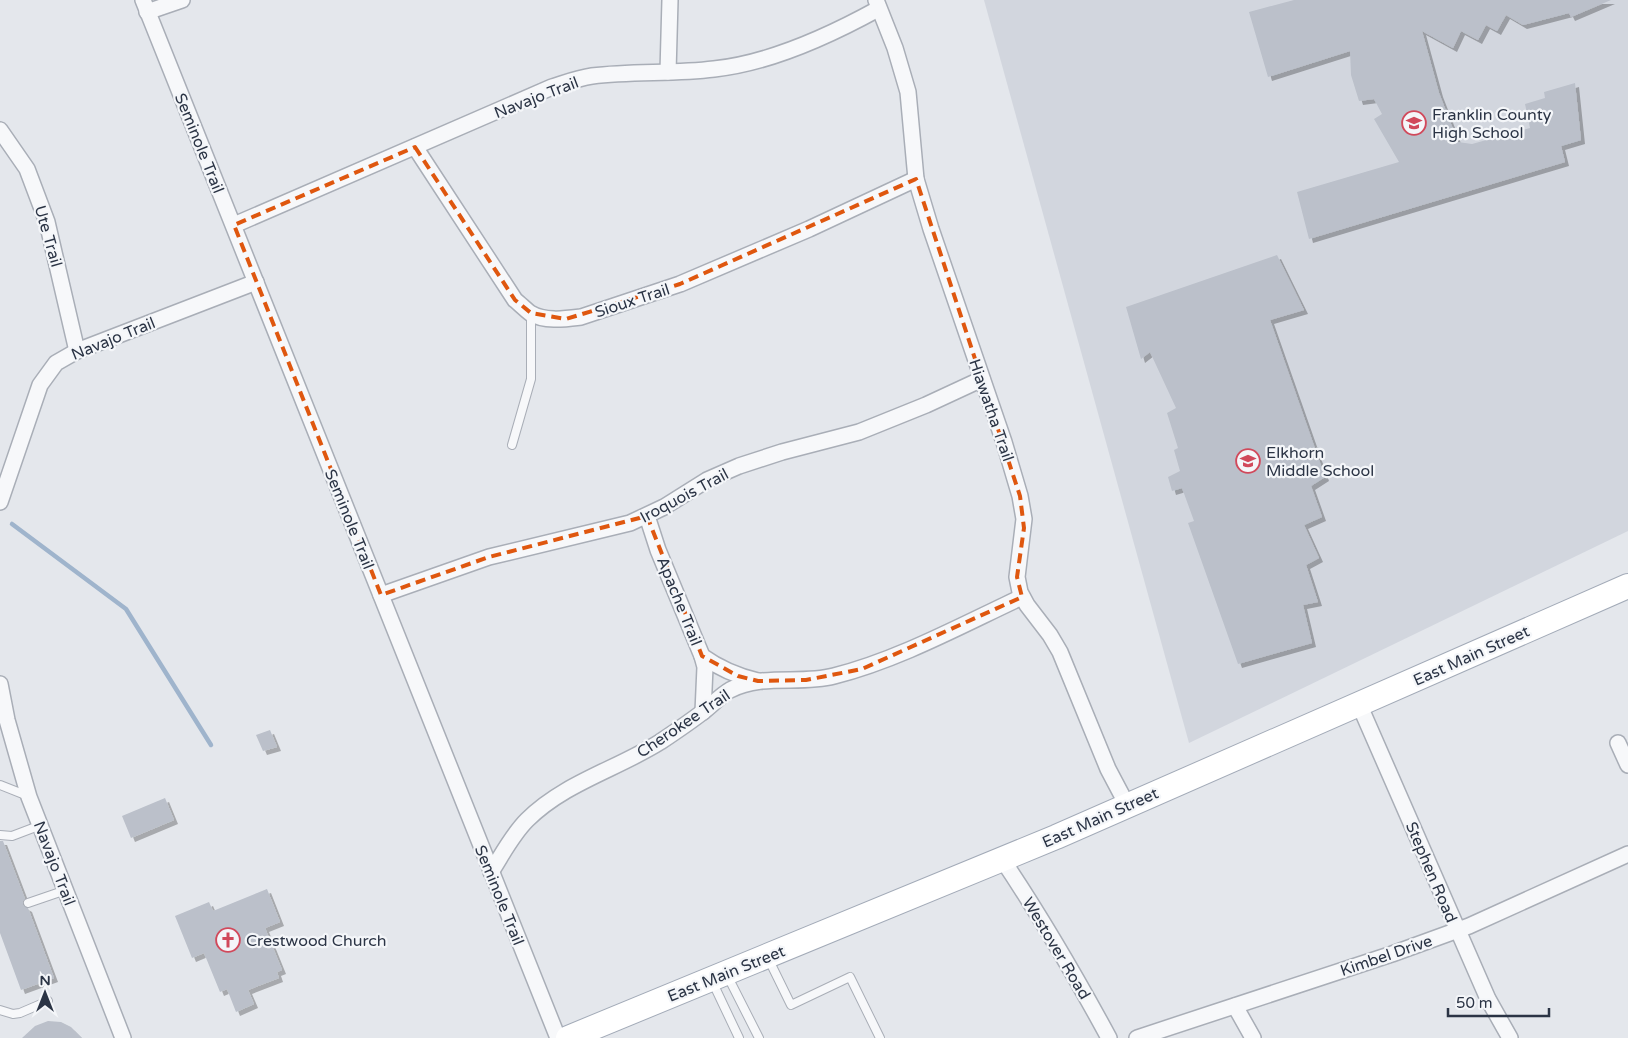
<svg xmlns="http://www.w3.org/2000/svg" width="1628" height="1038" font-family="'Varela Round',sans-serif">
<style>
.built{fill:#d2d6de}
.lines{fill:none;stroke-linecap:round;stroke-linejoin:round}
.stream{stroke:#9fb4cc;stroke-width:4.5}
.building{fill:#bbc0ca;filter:url(#shadow)}
.lane-casing{stroke:#a9aeb7;stroke-width:10}
.street-casing{stroke:#a9aeb7;stroke-width:18}
.primary-casing{stroke:#a3abb8;stroke-width:26}
.lane{stroke:#f7f8fa;stroke-width:8}
.street{stroke:#f7f8fa;stroke-width:15}
.primary{stroke:#fff;stroke-width:24}
.marked{fill:none;stroke:#df570f;stroke-width:4;stroke-dasharray:10 6;stroke-linejoin:round}
.labels{text-anchor:middle;stroke-width:4.5;stroke-linejoin:round;paint-order:stroke}
.street-label{font-size:16px;fill:#2b3445;stroke:#f4f6f9}
.poi-label{font-size:16px;fill:#2b3445;stroke:#f4f6f9;text-anchor:start}
</style>
<defs>
<filter id="shadow"><feDropShadow dx="4" dy="4" stdDeviation="0" flood-color="#0004"/></filter>
</defs>
<rect width="100%" height="100%" fill="#e4e7ec"/>
<path class="built" d="M984 0H1628V531L1189 743Z"/>
<g class="lines">
<path class="stream" d="M12 524 126 609 211 745"/>
</g>
<g class="building">
<path d="M1294 0H1611L1571 17 1569 13 1523 25 1506 15 1497 31 1486 25 1478 40 1461 31 1453 48 1422 31 1439 93 1458 142 1472 144 1530 128 1525 104 1545 98 1544 92 1575 83 1581 140 1561 146 1565 162 1309 239 1297 192 1399 162 1374 119 1382 114 1374 99 1359 101 1351 75 1350 51 1268 77 1249 12Z"/>
<path d="M1277 255 1304 310 1270 320 1325 477 1311 486 1322 517 1304 525 1319 558 1306 565 1318 602 1303 605 1312 643 1238 664 1188 523 1194 521 1182 488 1172 491 1168 477 1180 471 1174 450 1178 448 1167 413 1176 408 1150 352 1141 359 1126 307Z"/>
<path d="M270 730 277 747 263 751 256 735Z"/>
<path d="M165 798 174 820 131 838 122 816Z"/>
<path d="M0 841H3L25 899 23 901V905L28 908 54 978 21 990 0 933Z"/>
<path d="M267 889 280 922 265 928 282 970 277 972 279 978 248 990 254 1004 236 1012 227 989 220 992 204 953 192 958 175 916 209 902 213 911Z"/>
<path d="M48 1021 61 1022 71 1027 82 1038H22L35 1026Z"/>
</g>
<g class="lines">
<g class="lane-casing">
<g id="lane">
<path d="M512 445 531 379V313"/>
<path d="M0 785 28 796"/>
<path d="M0 835 12 836 41 825"/>
<path d="M28 903 66 890"/>
<path d="M768 958 791 1005 850 977 880 1038"/>
<path d="M727 975 759 1038"/>
<path d="M712 981 739 1038"/>
<path d="M0 1010 13 1014 20 1013 48 1001"/>
</g>
</g>
<g class="street-casing">
<g id="street">
<path d="M143 0 558 1038"/>
<path d="M876 0 895 48 908 92 916 179 931 229 1004 442 1020 496 1024 519 1017 577 1020 592 1027 605 1050 635 1060 652 1108 769 1127 805"/>
<path d="M147 12 182 0"/>
<path d="M668 72 670 0"/>
<path d="M0 130 27 169 47 222 77 351"/>
<path d="M415 147 515 300C520 304 525 309 530 313 545 322 565 319 581 317L680 284 809 229 916 179"/>
<path d="M234 225 552 87C565 83 578 78 592 76 633 71 674 74 714 69 771 63 829 36 878 9"/>
<path d="M0 502 40 385 56 363 77 351 256 282"/>
<path d="M647 516 658 550 702 656C720 669 737 676 758 681"/>
<path d="M381 595 489 557 630 523 664 507 707 480 739 466 782 452 859 432 926 405 982 379"/>
<path d="M702 656 705 667 703 712"/>
<path d="M0 684 7 720 29 797 123 1038"/>
<path d="M1359 704 1488 999 1510 1038"/>
<path d="M1618 743 1628 765"/>
<path d="M1002 859C1041 917 1076 977 1109 1038"/>
<path d="M491 872C502 855 512 835 527 820 564 783 617 769 660 742 675 732 690 722 704 711 712 705 721 695 730 690 763 673 800 685 834 676 898 660 962 625 1022 597"/>
<path d="M1235 1006 1253 1038"/>
<path d="M1137 1038 1392 954 1469 926 1628 854"/>
</g>
</g>
<g class="primary-casing">
<path id="primary" d="M568 1038 1056 837 1628 586"/>
</g>
<use href="#lane" class="lane"/>
<use href="#street" class="street"/>
<use href="#primary" class="primary"/>
</g>
<path class="marked" d="M415 147 515 300 531 313 566 319 680 284 916 179 1020 496 1024 528 1017 577 1022 597 862 669 806 680 758 681 738 676 702 656 647 516 489 557 381 595 234 225Z"/>
<defs>
<g id="school-ring" transform="scale(1.25)"><circle r="9.5" fill="#f4f6f9" stroke="#d1495b" stroke-width="1.5"/><path d="M0-5L7-2L0 1L-7-2ZM-4 1L0 2.5L4 1V4Q0 6-4 4Z" fill="#d1495b"/></g>
<g id="church-ring" transform="scale(1.25)"><circle r="9.5" fill="#f4f6f9" stroke="#d1495b" stroke-width="1.5"/><path d="M-1.2-6h2.4v3.5h3.3v2.4h-3.3V6h-2.4V-.1h-3.3v-2.4h3.3Z" fill="#d1495b"/></g>
</defs>
<g fill-rule="evenodd">
<use href="#school-ring" x="1414" y="123"/>
<use href="#school-ring" x="1248" y="461"/>
<use href="#church-ring" x="228" y="940"/>
</g>
<g class="labels">
<g class="street-label">
<text transform="translate(536 97) rotate(-21)" y="6">Navajo Trail</text>
<text transform="translate(200 143) rotate(68)" y="6">Seminole Trail</text>
<text transform="translate(49 236) rotate(74)" y="6">Ute Trail</text>
<text transform="translate(632 300) rotate(-18)" y="6">Sioux Trail</text>
<text transform="translate(113 338) rotate(-22)" y="6">Navajo Trail</text>
<text transform="translate(992 410) rotate(71)" y="6">Hiawatha Trail</text>
<text transform="translate(684 495) rotate(-28)" y="6">Iroquois Trail</text>
<text transform="translate(350 519) rotate(68)" y="6">Seminole Trail</text>
<text transform="translate(680 601) rotate(68)" y="6">Apache Trail</text>
<text transform="translate(1471 655) rotate(-24)" y="6">East Main Street</text>
<text transform="translate(683 723) rotate(-34)" y="6">Cherokee Trail</text>
<text transform="translate(1100 817) rotate(-24)" y="6">East Main Street</text>
<text transform="translate(55 863) rotate(69)" y="6">Navajo Trail</text>
<text transform="translate(1432 872) rotate(67)" y="6">Stephen Road</text>
<text transform="translate(500 895) rotate(68)" y="6">Seminole Trail</text>
<text transform="translate(1057 948) rotate(59)" y="6">Westover Road</text>
<text transform="translate(1386 955) rotate(-19)" y="6">Kimbel Drive</text>
<text transform="translate(726 973) rotate(-22)" y="6">East Main Street</text>
</g>
<g class="poi-label">
<text x="1432" y="120">Franklin County<tspan x="1432" dy="18">High School</tspan></text>
<text x="1266" y="458">Elkhorn<tspan x="1266" dy="18">Middle School</tspan></text>
<text x="246" y="946">Crestwood Church</text>
</g>
</g>
<g transform="translate(45 993)" stroke="#f4f6f9" stroke-width="4" paint-order="stroke">
<path d="M0-4L9 19L0 12L-9 19Z" fill="#2b3445"/>
<text y="-8" font-size="14" font-weight="bold" text-anchor="middle" fill="#2b3445">N</text>
</g>
<path d="M1448 1008v8h101v-8" fill="none" stroke="#2b3445" stroke-width="2.5"/>
<text x="1456" y="1008" font-size="15" fill="#2b3445" stroke="#f4f6f9" stroke-width="4" paint-order="stroke">50 m</text>
</svg>
